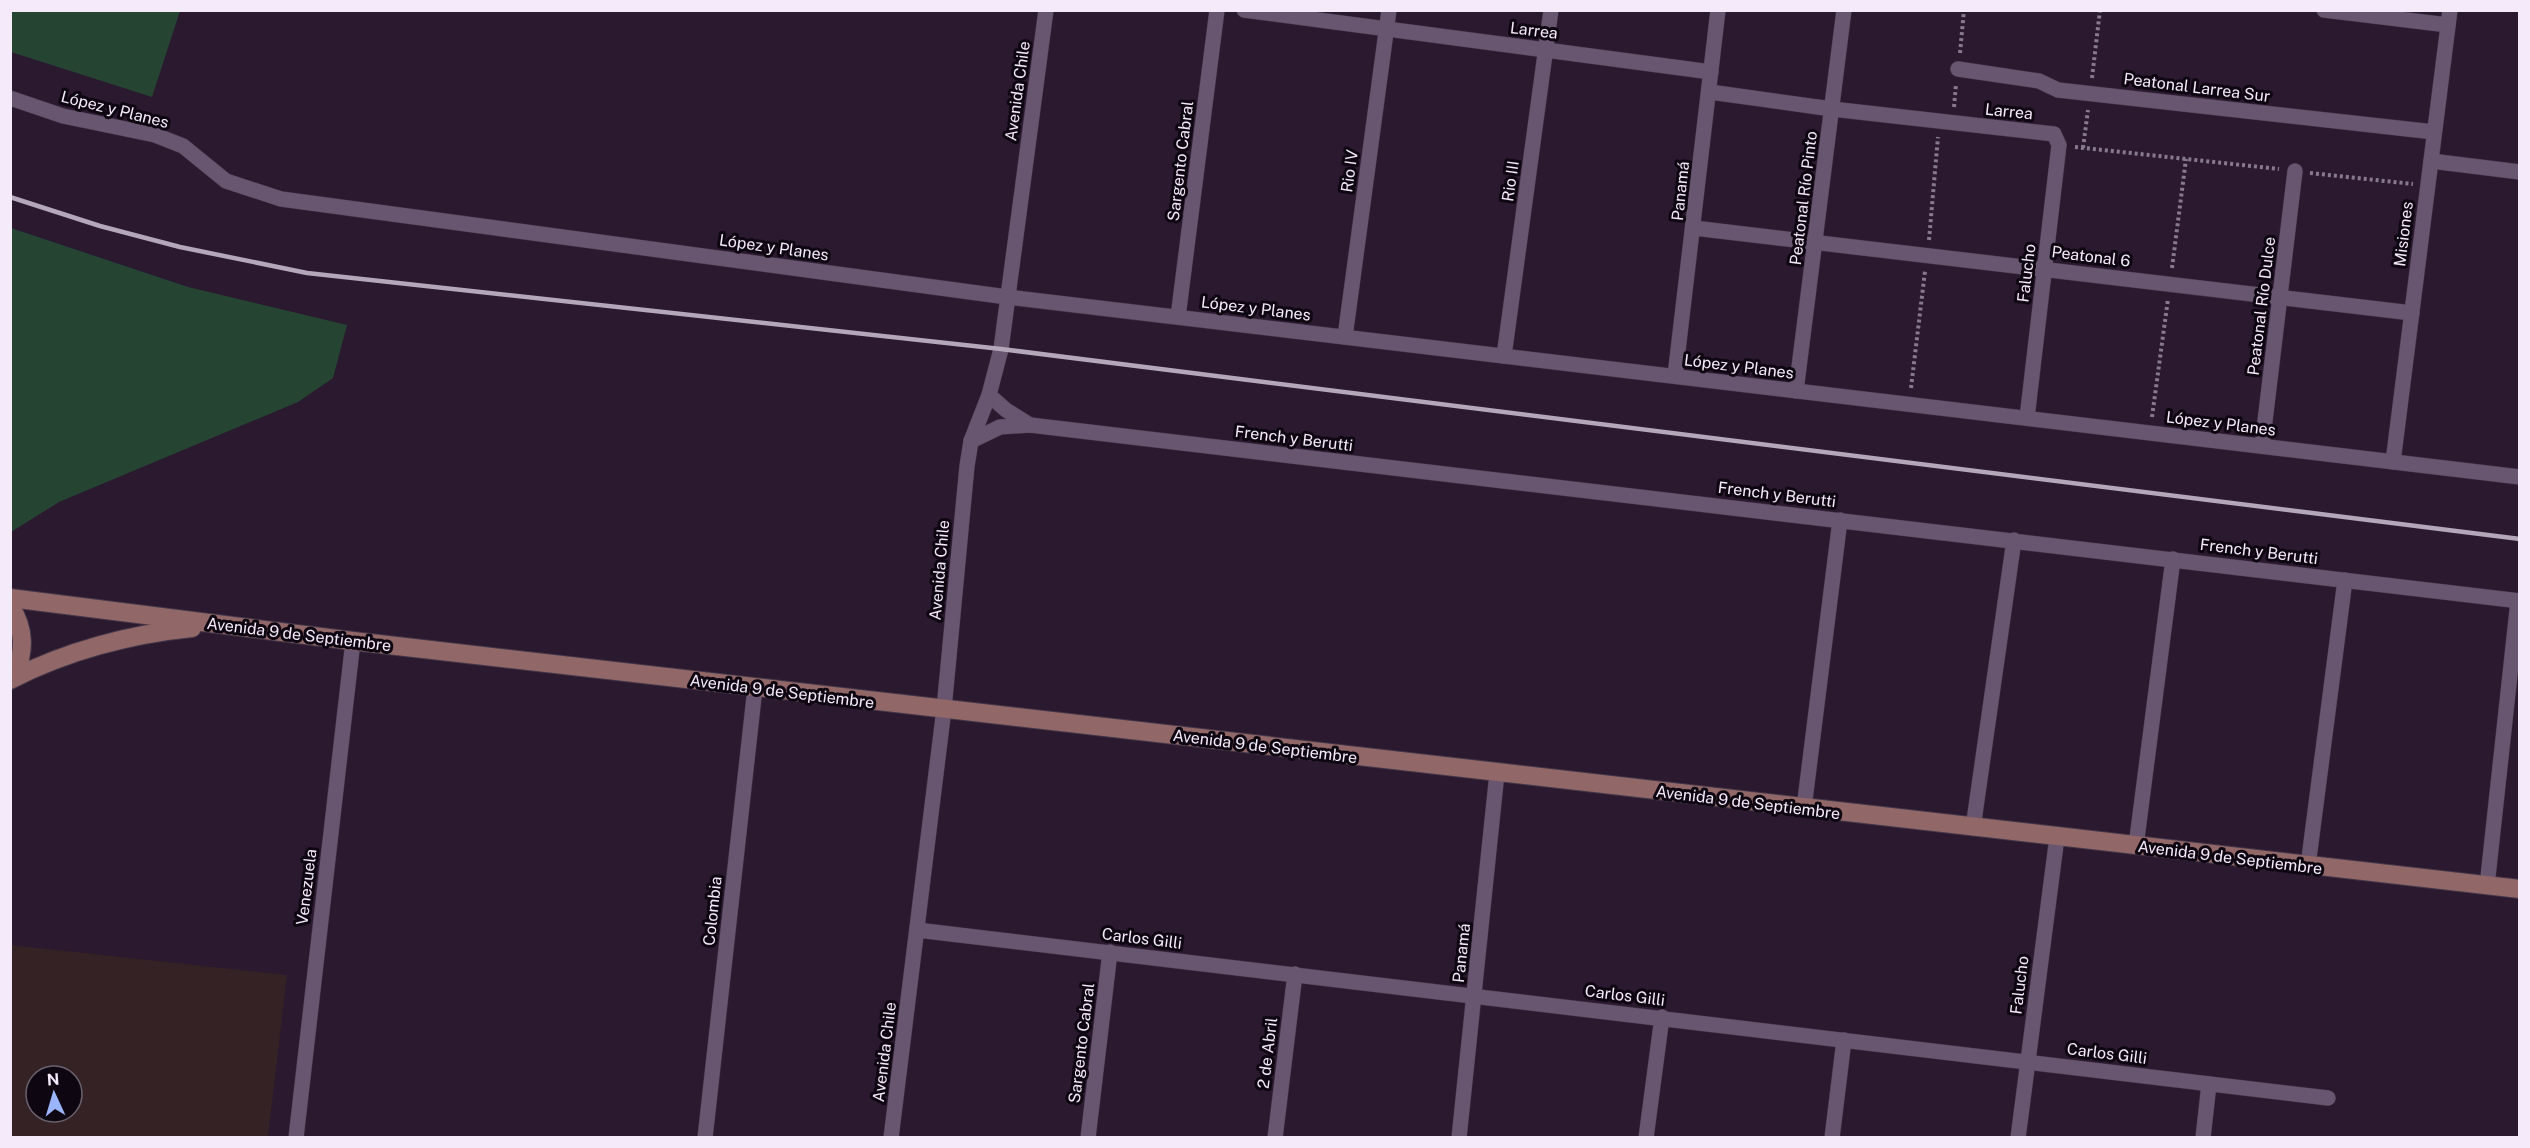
<svg xmlns="http://www.w3.org/2000/svg" width="2530" height="1148" font-family="'Public Sans',sans-serif">
<style>
.industrial{fill:#352225;fill-rule:evenodd}
.green{fill:#254532}
.lines{fill:none;stroke-linecap:round;stroke-linejoin:round}
.street-casing{stroke:#443749;stroke-width:16}
.secondary-casing{stroke:#443749;stroke-width:20}
.path{stroke:#887a8d;stroke-width:4;stroke-dasharray:3 3;stroke-linecap:butt}
.street{stroke:#68556f;stroke-width:15}
.secondary{stroke:#916767;stroke-width:18}
.rail{stroke:#b4a7b9;stroke-width:4.5}
.labels{text-anchor:middle;stroke-width:6;stroke-linejoin:round;paint-order:stroke}
.street-label{font-size:16px;fill:#f5eafa;stroke:#0e0711}
</style>
<rect width="100%" height="100%" fill="#2a192f"/>
<path class="industrial" d="M11 945 287 975 268 1137H11ZM36 1076H72V1112H36Z"/>
<g class="green">
<path d="M11 10H180V11L152 97 11 52Z"/>
<path d="M11 228 188 287 347 325 333 378 298 402 59 502 11 532Z"/>
</g>
<g class="lines">
<g class="street-casing">
<g id="street">
<path d="M1244 10 1711 72"/>
<path d="M2324 10 2448 25"/>
<path d="M1958 69 2039 81 2058 90 2434 132"/>
<path d="M1710 92 1832 109 2054 134 2059 145 2027 418"/>
<path d="M10 98 63 116 155 135 183 146 226 181 281 199 1007 297 2520 477"/>
<path d="M2431 161 2520 172"/>
<path d="M1694 228 2412 313"/>
<path d="M1178 317 1217 10"/>
<path d="M1345 337 1389 10"/>
<path d="M1504 356 1551 10"/>
<path d="M1675 376 1718 10"/>
<path d="M1796 391 1844 10"/>
<path d="M989 395 1006 410 1030 425"/>
<path d="M971 441 1000 427 1030 425 2520 601"/>
<path d="M2262 446 2295 171"/>
<path d="M2393 462 2450 10"/>
<path d="M1804 808 1840 520"/>
<path d="M1973 828 2014 540"/>
<path d="M2136 846 2173 559"/>
<path d="M2308 866 2345 580"/>
<path d="M2487 886 2518 601"/>
<path d="M917 930 2328 1098"/>
<path d="M296 1138 353 641"/>
<path d="M705 1138 755 688"/>
<path d="M891 1138 944 709 967 466 971 441 989 395 1001 349 1046 10"/>
<path d="M1088 1138 1110 952"/>
<path d="M1275 1138 1295 974"/>
<path d="M1459 1138 1497 773"/>
<path d="M1646 1138 1662 1017"/>
<path d="M1832 1138 1844 1040"/>
<path d="M2018 1138 2057 837"/>
<path d="M2203 1138 2209 1084"/>
</g>
</g>
<g class="secondary-casing">
<g id="secondary">
<path d="M10 598 353 641 2520 889"/>
<path d="M10 606C26 630 24 651 15 677"/>
<path d="M10 680C66 651 131 634 192 628"/>
</g>
</g>
<g class="path">
<path d="M1960 53 1964 10"/>
<path d="M2092 78 2100 10"/>
<path d="M1954 107 1956 84"/>
<path d="M2075 147 2279 169"/>
<path d="M2083 148 2088 110"/>
<path d="M2310 173 2413 184"/>
<path d="M1929 240 1938 137"/>
<path d="M2172 268 2186 159"/>
<path d="M1911 388 1925 271"/>
<path d="M2152 417 2168 299"/>
</g>
<use href="#street" class="street"/>
<use href="#secondary" class="secondary"/>
<path class="rail" d="M10 197 100 226 180 247 307 273 1001 349 2520 539"/>
</g>
<g class="labels">
<g class="street-label">
<text transform="translate(1534 30) rotate(7)" y="6">Larrea</text>
<text transform="translate(2197 87) rotate(7)" y="6">Peatonal Larrea Sur</text>
<text transform="translate(1017 91) rotate(-82)" y="6">Avenida Chile</text>
<text transform="translate(115 109) rotate(14)" y="6">López y Planes</text>
<text transform="translate(2009 111) rotate(6)" y="6">Larrea</text>
<text transform="translate(1180 161) rotate(-83)" y="6">Sargento Cabral</text>
<text transform="translate(1349 171) rotate(-82)" y="6">Rio IV</text>
<text transform="translate(1510 181) rotate(-82)" y="6">Rio III</text>
<text transform="translate(1680 191) rotate(-84)" y="6">Panamá</text>
<text transform="translate(1803 198) rotate(-83)" y="6">Peatonal Río Pinto</text>
<text transform="translate(2403 234) rotate(-83)" y="6">Misiones</text>
<text transform="translate(774 247) rotate(8)" y="6">López y Planes</text>
<text transform="translate(2091 256) rotate(7)" y="6">Peatonal 6</text>
<text transform="translate(2026 273) rotate(-83)" y="6">Falucho</text>
<text transform="translate(2261 306) rotate(-83)" y="6">Peatonal Río Dulce</text>
<text transform="translate(1256 308) rotate(7)" y="6">López y Planes</text>
<text transform="translate(1739 366) rotate(7)" y="6">López y Planes</text>
<text transform="translate(2221 423) rotate(7)" y="6">López y Planes</text>
<text transform="translate(1294 438) rotate(7)" y="6">French y Berutti</text>
<text transform="translate(1777 494) rotate(7)" y="6">French y Berutti</text>
<text transform="translate(2259 551) rotate(7)" y="6">French y Berutti</text>
<text transform="translate(939 570) rotate(-85)" y="6">Avenida Chile</text>
<text transform="translate(299 634) rotate(7)" y="6">Avenida 9 de Septiembre</text>
<text transform="translate(782 691) rotate(7)" y="6">Avenida 9 de Septiembre</text>
<text transform="translate(1265 746) rotate(7)" y="6">Avenida 9 de Septiembre</text>
<text transform="translate(1748 802) rotate(7)" y="6">Avenida 9 de Septiembre</text>
<text transform="translate(2230 857) rotate(7)" y="6">Avenida 9 de Septiembre</text>
<text transform="translate(306 887) rotate(-83)" y="6">Venezuela</text>
<text transform="translate(712 911) rotate(-84)" y="6">Colombia</text>
<text transform="translate(1142 938) rotate(7)" y="6">Carlos Gilli</text>
<text transform="translate(1461 953) rotate(-84)" y="6">Panamá</text>
<text transform="translate(2019 985) rotate(-83)" y="6">Falucho</text>
<text transform="translate(1625 995) rotate(7)" y="6">Carlos Gilli</text>
<text transform="translate(1081 1043) rotate(-83)" y="6">Sargento Cabral</text>
<text transform="translate(884 1052) rotate(-83)" y="6">Avenida Chile</text>
<text transform="translate(1267 1053) rotate(-83)" y="6">2 de Abril</text>
<text transform="translate(2107 1053) rotate(7)" y="6">Carlos Gilli</text>
</g>
</g>
<rect width="2530" height="1148" fill="none" stroke="#f5eafa" stroke-width="24"/>
<g transform="translate(54 1094) rotate(356)"><circle r="28" fill="#0e0711" stroke="#6a626e" stroke-width="1.5"/>
<path d="M0-4.5L10 22L0 15L-10 22Z" fill="#9ab5fd"/>
<text y="-9" font-size="16" font-weight="bold" text-anchor="middle" fill="#f5eafa">N</text>
</g>
</svg>
